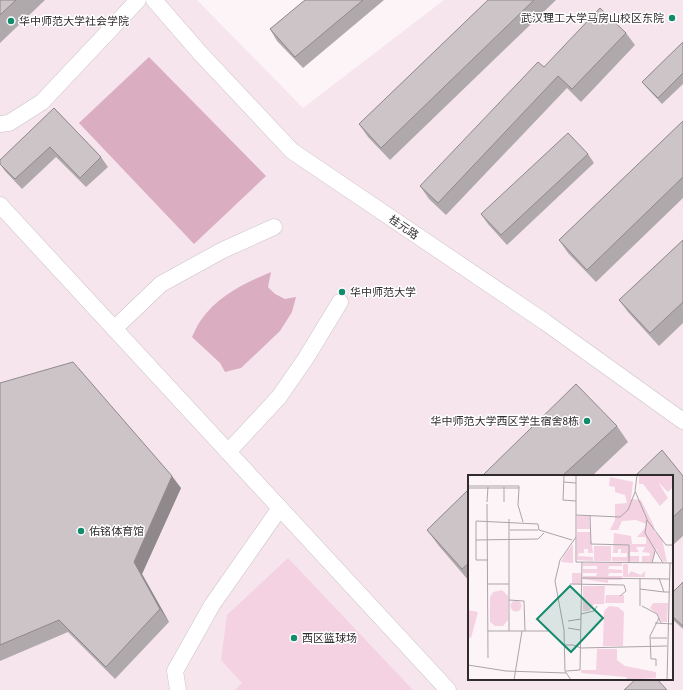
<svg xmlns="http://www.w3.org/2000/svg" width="683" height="690" font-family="'Fira Sans Condensed','Noto Sans SC',sans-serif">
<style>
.built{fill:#f6e5ec;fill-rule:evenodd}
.green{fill:#f4d2e1}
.water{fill:#daadc1}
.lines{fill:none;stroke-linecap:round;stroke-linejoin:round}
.minor-casing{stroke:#cbc2c6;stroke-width:17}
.minor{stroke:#fff;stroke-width:16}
.wall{fill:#b0a9ac}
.shaded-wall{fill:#90898c}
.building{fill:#cdc4c8;stroke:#90898c}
.poi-dot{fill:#138b6d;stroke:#fff;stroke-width:1.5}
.labels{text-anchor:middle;stroke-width:3;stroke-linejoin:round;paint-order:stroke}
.poi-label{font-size:11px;fill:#302c2e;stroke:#fff;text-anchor:start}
.street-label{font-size:11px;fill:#302c2e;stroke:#fff}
.inset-road{fill:none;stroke:#aba4a7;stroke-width:1}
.view{fill:#138b6d;fill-opacity:0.15;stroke:#138b6d;stroke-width:2}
.inset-edge{fill:none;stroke:#302c2e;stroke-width:2}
</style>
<rect width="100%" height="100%" fill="#fdf4f8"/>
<path class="built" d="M0 0H197L303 108 444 0H683V690H0ZM469 476H672V679H469Z"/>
<path class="green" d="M288 558 413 690H235L242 683 221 660 227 615Z"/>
<g class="water">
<path d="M149 57 266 176 194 244 79 123Z"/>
<path d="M271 272 268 287 275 294 285 299 296 297 292 312 280 331 241 368 225 372 220 363 192 337C195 331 197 325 201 320 218 296 245 283 271 272Z"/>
</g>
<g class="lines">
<g class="minor-casing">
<g id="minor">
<path d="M154 0 200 53 292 151 545 322 683 421"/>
<path d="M0 124 9 123 42 102 138 0"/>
<path d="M0 205 448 690"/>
<path d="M114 329 161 284 223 250 274 227"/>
<path d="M228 452 279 397 306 358 340 302"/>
<path d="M178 690 175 671 212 605 280 508"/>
</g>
</g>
<use href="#minor" class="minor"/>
</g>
<g class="wall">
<path d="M0 0H45L0 43Z"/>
<path d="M305 0H384L303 68 277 41 270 29Z"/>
<path d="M488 0H556L390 160 368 137 359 124Z"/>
<path d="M626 33 635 45 581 102 567 88 446 215 429 199 420 186 544 67Z"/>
<path d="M683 42V84L662 104 647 88 642 82Z"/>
<path d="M54 108 101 157 108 167 86 187 56 157 22 189 5 171 0 164V160Z"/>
<path d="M683 121V198L596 282 568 253 559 240Z"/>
<path d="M588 154 594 163 507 245 488 224 481 214Z"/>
<path d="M683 240V323L659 346 628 312 619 300Z"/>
<path d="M0 383 181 488 142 574 169 622 115 679 68 632 0 661Z"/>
<path d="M617 426 628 442 592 476H482Z"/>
<path d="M672 476H683V536L672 546Z"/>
<path d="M469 489V581L439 546 427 530Z"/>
<path d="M683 582V629L672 619V593Z"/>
</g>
<path class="shaded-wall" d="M172 476 181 488 142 574 169 622 160 609 134 562Z"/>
<g class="building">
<path d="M0 0H16L0 15Z"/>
<path d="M305 0H363L295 57 270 29Z"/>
<path d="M488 0H534L381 148 359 124Z"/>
<path d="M600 8 626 33 572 89 558 76 438 203 420 186 538 62 544 67Z"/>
<path d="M683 42V73L658 98 642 82Z"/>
<path d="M54 108 101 157 80 178 50 147 15 179 0 164V160Z"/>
<path d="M683 121V177L587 270 559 240Z"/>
<path d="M568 133 588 154 501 235 481 214Z"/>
<path d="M683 240V302L650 333 619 300Z"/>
<path d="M73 362 172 476 134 562 160 609 106 667 59 620 0 645V383Z"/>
<path d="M576 384 617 426 562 476H482Z"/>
<path d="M662 450 683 476V508L672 518V476H635Z"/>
<path d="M469 489V563L462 569 427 530Z"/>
<path d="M683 582V626L672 616V593Z"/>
<path d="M636 679H657L667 690H624Z"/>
</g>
<g class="poi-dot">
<circle cx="672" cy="18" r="4"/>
<circle cx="11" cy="21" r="4"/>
<circle cx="342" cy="292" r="4"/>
<circle cx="587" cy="421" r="4"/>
<circle cx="81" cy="531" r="4"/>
<circle cx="294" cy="638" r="4"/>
</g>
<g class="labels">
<g class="poi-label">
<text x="664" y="22" text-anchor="end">武汉理工大学马房山校区东院</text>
<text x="19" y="25">华中师范大学社会学院</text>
<text x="350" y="296">华中师范大学</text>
<text x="579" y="425" text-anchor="end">华中师范大学西区学生宿舍8栋</text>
<text x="89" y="535">佑铭体育馆</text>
<text x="302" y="642">西区篮球场</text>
</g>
<g class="street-label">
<text transform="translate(404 227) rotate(34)" y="4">桂元路</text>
</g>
</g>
<g transform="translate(468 475)">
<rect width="205" height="205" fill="#fdf4f8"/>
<path d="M171 0H205V12L200 17 190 7 200 23 192 31 175 9H171ZM142 2 165 7 163 24 173 25 186 51V56L194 64 199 87 195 86 188 74 184 87H174V81H181L182 78 174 77 177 72H168L171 77H162V81H171V87L144 86V82H159V78H153V74H150V78H145L146 58 163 61 164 69H178V62H169L177 53 178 49 168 45 154 46 150 55H142L147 45V29L159 28 157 20 147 17V12L141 11ZM109 41H121L122 54H109ZM109 57H122L125 78H120V74H116V78H111L110 81 125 82V86L109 85ZM105 69V88L93 87 97 79ZM126 71H143V86H126ZM115 88H154V91H141L140 94 154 95V98H141L140 101H154V105H140V108L115 104V101H128L129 98H115V94H129V91H115ZM155 89H160V100L163 96 173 100 177 96V102H155ZM104 98H113V109H104ZM115 111H137L136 129H126L121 136H115ZM34 115 40 121V145L35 151H27L22 147V122L25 117ZM138 120H156V128H137ZM42.5 131a5.5 5.5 0 1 1 11 0a5.5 5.5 0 1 1-11 0ZM185 128H200L199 147H194L190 140 182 133ZM141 131 150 132 156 137 155 171H135L136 136ZM0 135 10 137 3 163 0 162ZM129 174H149V185L157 191 188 197V203L159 205 158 202 113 198V195H128Z" fill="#f4d2e1"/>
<path class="inset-road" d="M96 0 95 25 108 26M169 0 167 16 179 44 177 58 195 88M96 7 108 8M0 11H51V13M0 13H51M51 13 50 30 55 47M19 27 20 12M36 27V12M19 29 20 183M108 40 152 42 160 35 167 17M122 40 123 69 161 70V88M179 45 198 70H205M42 55H70M108 62V87L205 88M8 65 70 64 76 58M20 85H8V46L70 49 71 55 104 65M184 88 187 76M114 103 201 104M191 103 196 117H201M20 109H41M102 109 156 110 158 116 152 121M172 114 196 117M41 125 56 126 57 156M172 131V103M174 131 189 139 193 148M113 139 126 136 129 131M100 146 113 144M187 148 205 149M100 153 112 155M20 156H80M41 156V44M183 163H199M95 170H105L113 173 199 171M0 190 38 196 98 198M188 191V184H183L182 161 191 143M98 196 112 195 114 87M46 205 54 156M103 205 97 196 96 155 87 106 92 85 108 62V0M199 205 202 88"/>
<path class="view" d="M102 111 135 143 103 177 69 144Z"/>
<rect width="205" height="205" class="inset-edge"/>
</g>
</svg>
